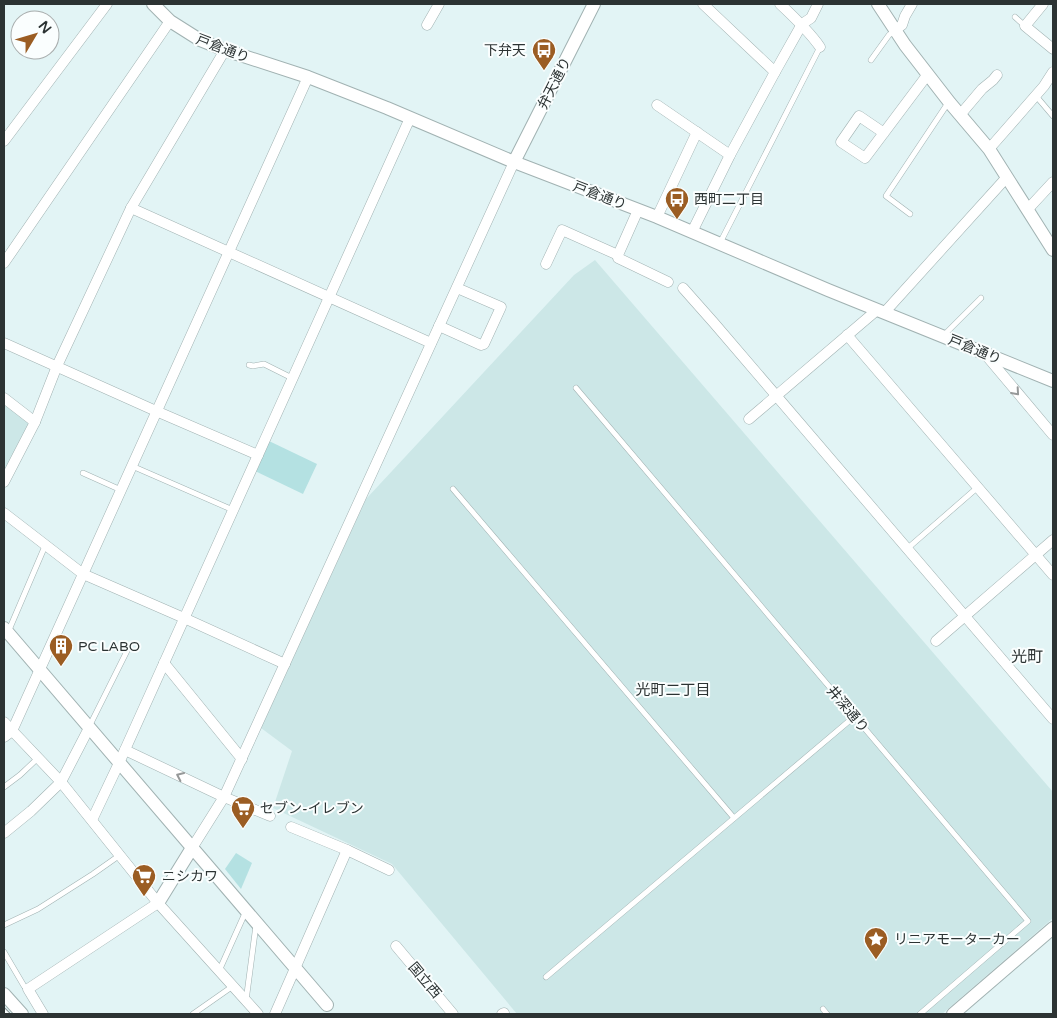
<svg xmlns="http://www.w3.org/2000/svg" width="1057" height="1018" font-family="'Varela Round','Noto Sans JP',sans-serif">
<style>
.built{fill:#cce7e7}
.green{fill:#b4e1e2}
.lines{fill:none;stroke-linecap:round;stroke-linejoin:round}
.service-casing{stroke:#a1b2b2;stroke-width:6}
.minor-casing{stroke:#a1b2b2;stroke-width:11}
.tertiary-casing{stroke:#a1b2b2;stroke-width:14}
.service{stroke:#fff;stroke-width:5}
.minor{stroke:#fff;stroke-width:10}
.tertiary{stroke:#fff;stroke-width:12}
.rail-casing{stroke:#869293;stroke-width:5}
.rail{stroke:#fafefe;stroke-width:3;stroke-dasharray:9;stroke-linecap:butt}
.oneway{stroke:#969999}
.labels{text-anchor:middle;stroke-width:4;stroke-linejoin:round;paint-order:stroke}
.street-label{font-size:14px;fill:#2c3333;stroke:#fafefe}
.poi-label{font-size:14px;fill:#2c3333;stroke:#fafefe;text-anchor:start}
.neighbourhood-label{font-size:15px;fill:#2c3333;stroke:#fafefe}
.quarter-label{font-size:16px;fill:#2c3333;stroke:#fafefe}
</style>
<rect width="100%" height="100%" fill="#e2f4f5"/>
<g class="built">
<path d="M595 260 1053 792V918L942 1014H517L392 864 273 808 292 751 261 728 366 499 574 275Z"/>
<path d="M4 402 31 422 4 473Z"/>
</g>
<g class="green">
<path d="M269 441 317 464 303 494 255 471Z"/>
<path d="M236 853 252 863 241 889 225 869Z"/>
</g>
<g class="lines">
<g class="service-casing">
<g id="service">
<path d="M1015 17 1025 26"/>
<path d="M871 60 889 35 894 31"/>
<path d="M1036 96 1053 116"/>
<path d="M910 214 886 196 946 106 950 103"/>
<path d="M720 243 820 47"/>
<path d="M944 335 981 298"/>
<path d="M249 365 253 366 264 364 292 378"/>
<path d="M576 388 1028 921 920 1014"/>
<path d="M132 466 233 510"/>
<path d="M83 473 121 490"/>
<path d="M453 489 734 818"/>
<path d="M908 548 978 487"/>
<path d="M9 630 45 546"/>
<path d="M89 727 129 647"/>
<path d="M4 787 20 775 38 758"/>
<path d="M4 925 38 909 93 874 120 855"/>
<path d="M4 952 24 986 28 989"/>
<path d="M219 971 246 911"/>
<path d="M546 977 855 716"/>
<path d="M246 1001 256 925"/>
<path d="M823 1009 827 1014"/>
<path d="M193 1014 233 986"/>
</g>
</g>
<g class="minor-casing">
<g id="minor">
<path d="M703 4 775 72"/>
<path d="M780 4C794 17 809 31 820 47"/>
<path d="M1043 4 1025 26 1053 49"/>
<path d="M427 25 439 4"/>
<path d="M895 30 902 25 905 16 912 4"/>
<path d="M657 105 730 155"/>
<path d="M960 115 982 89 993 80 997 75"/>
<path d="M884 133 859 116 841 142 865 158 928 74"/>
<path d="M4 141 107 4"/>
<path d="M989 149 1044 86 1053 72"/>
<path d="M131 208 431 343"/>
<path d="M1028 209 1053 182"/>
<path d="M657 217 697 132"/>
<path d="M692 232 730 155 775 72 802 24 811 18 818 4"/>
<path d="M618 255V258L668 282"/>
<path d="M4 263 170 21"/>
<path d="M546 264 562 230 618 255 638 210"/>
<path d="M683 288 714 323 1053 719"/>
<path d="M884 313 1007 177"/>
<path d="M439 326 481 345 484 344 501 307 457 288"/>
<path d="M847 335 1053 575"/>
<path d="M4 343 156 411 258 455"/>
<path d="M985 354 1053 435"/>
<path d="M4 398 35 422"/>
<path d="M749 419 877 310"/>
<path d="M4 482 35 422 57 366 131 208 225 50"/>
<path d="M4 513 83 574 184 618 285 664"/>
<path d="M936 641 1053 540"/>
<path d="M164 663 242 759"/>
<path d="M4 722 61 782 158 903 258 1014"/>
<path d="M4 737 12 731 308 77"/>
<path d="M125 750 224 797 270 816"/>
<path d="M92 820 119 763 410 118"/>
<path d="M291 827 347 850 389 870"/>
<path d="M4 833 31 811 61 782 89 728"/>
<path d="M192 848 224 797 514 162"/>
<path d="M396 946 453 1014"/>
<path d="M43 1014 28 989 158 903"/>
<path d="M275 1014 347 850"/>
<path d="M502 1014 504 1013"/>
</g>
</g>
<g class="tertiary-casing">
<g id="tertiary">
<path d="M153 4 170 21 200 40 225 50 308 77 387 108 514 162 657 217 828 290 1053 381"/>
<path d="M878 4 905 45 950 103 989 149 1053 250"/>
<path d="M514 162 594 4"/>
<path d="M4 628 327 1005"/>
<path d="M158 903 192 848"/>
<path d="M4 994 22 1014"/>
<path d="M953 1014 1053 928"/>
</g>
</g>
<use href="#service" class="service"/>
<use href="#minor" class="minor"/>
<use href="#tertiary" class="tertiary"/>
<g class="rail-casing">
<path id="rail" d="M4 1010 8 1014"/>
</g>
<use href="#rail" class="rail"/>
</g>
<defs><path id="oneway-chevron" d="M-2-3.5L2.5 0L-2 3.5" fill="none" stroke-width="1.6" stroke-linecap="round" stroke-linejoin="round" transform="scale(1.25)"/></defs>
<g class="oneway">
<use href="#oneway-chevron" transform="translate(1016 392) rotate(49)"/>
<use href="#oneway-chevron" transform="translate(180 776) rotate(-155)"/>
</g>
<defs>
<g id="bus-pin" transform="scale(1.25)"><path d="M0 17L-7.5 6A9.5 9.5 0 1 1 7.5 6Z" fill="#9b5d23" stroke="#fafefe"/><path d="M-5-6H5V4H4V6H2V4H-2V6H-4V4H-5ZM-3.5-4V0h7V-4ZM-3.5 1.2v1.5H-2V1.2ZM2 1.2v1.5H3.5V1.2Z" fill="#fff"/></g>
<g id="building-pin" transform="scale(1.25)"><path d="M0 17L-7.5 6A9.5 9.5 0 1 1 7.5 6Z" fill="#9b5d23" stroke="#fafefe"/><path d="M-4-6H4V6H1V3H-1V6H-4ZM-2.5-4.3h1.7v1.8h-1.7ZM.8-4.3h1.7v1.8H.8ZM-2.5-1h1.7V.8h-1.7ZM.8-1h1.7V.8H.8Z" fill="#fff"/></g>
<g id="supermarket-pin" transform="scale(1.25)"><path d="M0 17L-7.5 6A9.5 9.5 0 1 1 7.5 6Z" fill="#9b5d23" stroke="#fafefe"/><path d="M-6-5.5h2.5l.6 2H6L4.5 2H-2.5L-4.4-4H-6ZM-1.5 3.2a1.3 1.3 0 1 0 .1 0ZM3 3.2a1.3 1.3 0 1 0 .1 0Z" fill="#fff"/></g>
<g id="sight-pin" transform="scale(1.25)"><path d="M0 17L-7.5 6A9.5 9.5 0 1 1 7.5 6Z" fill="#9b5d23" stroke="#fafefe"/><path d="M0-6L1.8-2.2L6-1.7L2.9 1.2L3.7 5.4L0 3.3L-3.7 5.4L-2.9 1.2L-6-1.7L-1.8-2.2Z" fill="#fff"/></g>
</defs>
<g fill-rule="evenodd">
<use href="#bus-pin" x="544" y="50"/>
<use href="#bus-pin" x="677" y="199"/>
<use href="#building-pin" x="61" y="646"/>
<use href="#supermarket-pin" x="243" y="808"/>
<use href="#supermarket-pin" x="144" y="876"/>
<use href="#sight-pin" x="876" y="939"/>
</g>
<g class="labels">
<g class="street-label">
<text transform="translate(223 48) rotate(21)" y="5">戸倉通り</text>
<text transform="translate(554 83) rotate(-63)" y="5">弁天通り</text>
<text transform="translate(600 195) rotate(21)" y="5">戸倉通り</text>
<text transform="translate(975 349) rotate(22)" y="5">戸倉通り</text>
<text transform="translate(848 709) rotate(50)" y="5">井深通り</text>
<text transform="translate(425 980) rotate(50)" y="5">国立西</text>
</g>
<g class="poi-label">
<text x="526" y="55" text-anchor="end">下弁天</text>
<text x="694" y="204">西町二丁目</text>
<text x="78" y="651">PC LABO</text>
<text x="260" y="813">セブン-イレブン</text>
<text x="162" y="881">ニシカワ</text>
<text x="894" y="944">リニアモーターカー</text>
</g>
<g class="neighbourhood-label">
<text x="673" y="695">光町二丁目</text>
</g>
<g class="quarter-label">
<text x="1027" y="662">光町</text>
</g>
</g>
<rect width="1057" height="1018" fill="none" stroke="#2c3333" stroke-width="10"/>
<g transform="translate(35 35) rotate(52)"><circle r="24" fill="#fafefe" stroke="#a8adad"/>
<path d="M0-4L9 19L0 12L-9 19Z" fill="#9b5d23"/>
<text y="-8" font-size="14" font-weight="bold" text-anchor="middle" fill="#2c3333">N</text>
</g>
</svg>
